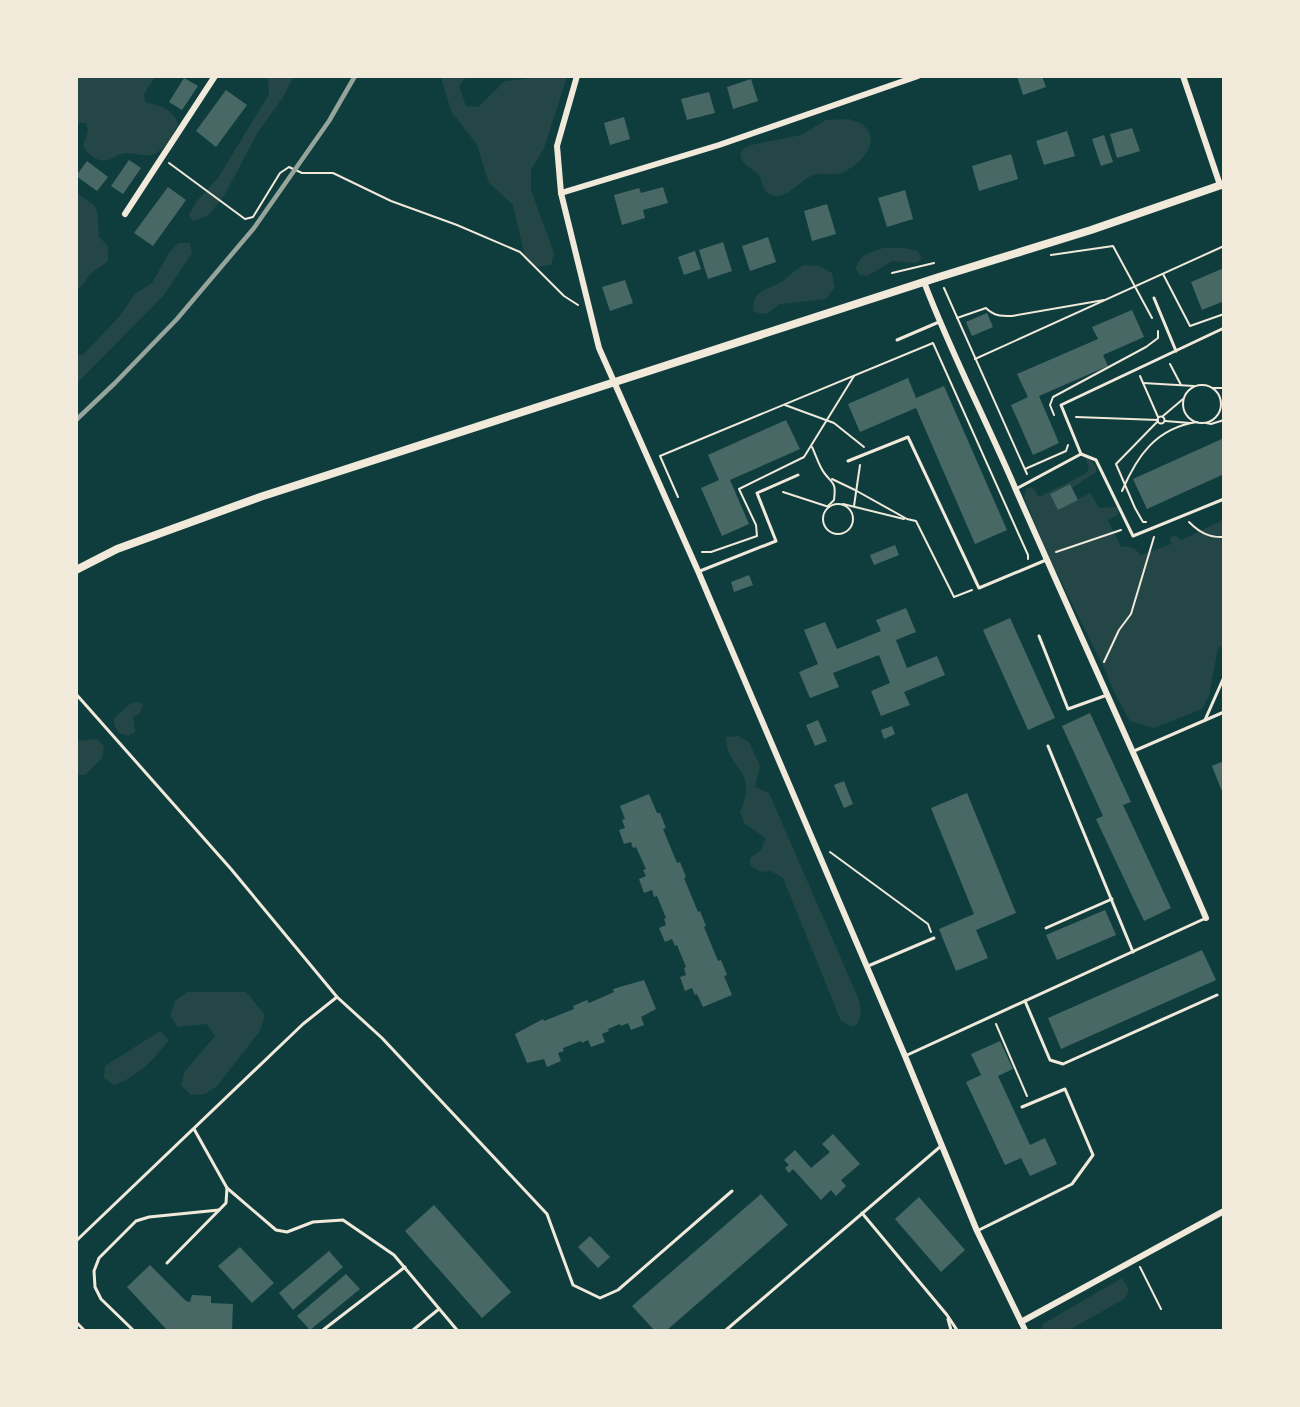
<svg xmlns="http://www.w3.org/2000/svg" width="1300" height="1407" font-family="'Source Sans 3',sans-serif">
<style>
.green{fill:#244646}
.building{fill:#486865}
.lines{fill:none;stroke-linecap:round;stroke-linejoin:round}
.path{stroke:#f1e9da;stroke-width:2}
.service{stroke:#f1e9da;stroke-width:3}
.minor{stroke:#f1e9da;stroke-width:6}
.tertiary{stroke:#f1e9da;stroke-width:8}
.rail{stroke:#97a49c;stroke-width:4.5}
</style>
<rect width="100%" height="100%" fill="#0f3d3e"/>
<g class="green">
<path d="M77 76 155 77 144 94 145 102C159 106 175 109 178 125 172 134 165 150 154 154 144 158 136 152 126 153 114 154 108 166 95 158 89 154 86 152 83 145L88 131 86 123H79L77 126Z"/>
<path d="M268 77H293L284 96 258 132 224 196 208 216 193 221 189 215 197 201 218 178 269 94Z"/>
<path d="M441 77H466L459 86 466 106 478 107 505 81 538 77H567L544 148 531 170V190L554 253 551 265 535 267 526 261 513 205 489 183 477 145 451 111Z"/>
<path d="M849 119C853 121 859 122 862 124 884 142 859 166 841 173 833 176 823 172 814 175 801 178 781 208 766 191 762 186 762 179 758 174 750 167 742 165 740 154L744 148 751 145 801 135 826 120Z"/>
<path d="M77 193 94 205 97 211 99 236 108 247V261L90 274 82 286 77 289Z"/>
<path d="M178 243H190L192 253 164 295 77 383V355H83L120 316 135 294 152 283 169 253Z"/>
<path d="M883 248H904L918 251 922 258 916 263 893 261 867 276 860 275 856 269C859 254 870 253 883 248Z"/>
<path d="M804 265 819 266 832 273 835 287 826 299 780 304 768 313 761 314 753 311C753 289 766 291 781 282 789 277 795 269 804 265Z"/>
<path d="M1085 457 1091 460 1096 467V472L1072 488 1070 484 1050 494 1058 510 1090 493 1099 508 1117 507 1119 514 1108 520 1121 547C1130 545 1135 548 1141 555L1171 544 1170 538 1175 535 1181 540 1223 520V646L1218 648 1209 696 1202 709 1154 728 1130 721 1113 690 1106 672 1048 555 1024 497 1026 489 1032 487 1039 497 1085 474 1089 469Z"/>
<path d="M138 702 143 704 140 713 133 717 135 732 128 736 119 733 114 725V718L130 704Z"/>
<path d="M738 736 749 742 760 766 755 787 769 793 859 1000 861 1014 857 1025 851 1026 841 1021 783 878 771 871 761 872 750 865V858L761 850 766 838 745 824 740 812C760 769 726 770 726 737Z"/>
<path d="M97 739 104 746 102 758 85 775H77V741Z"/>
<path d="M187 992H246L265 1015 260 1031 217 1086 205 1094 191 1095 181 1085 185 1071 215 1036 207 1024 178 1027 170 1016 175 1001Z"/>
<path d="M160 1031 169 1040C153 1060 139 1076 114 1085L104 1078 105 1066Z"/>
<path d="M1122 1278 1129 1290 1124 1299 1069 1330H1041L1043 1324Z"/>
</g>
<g class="building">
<path d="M1017 76H1042L1046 87 1023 95Z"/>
<path d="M184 78 198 86 182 110 169 102Z"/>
<path d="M751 79 758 101 733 109 727 87Z"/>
<path d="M226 90 247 105 216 147 196 131Z"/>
<path d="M709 92 715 113 687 120 681 99Z"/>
<path d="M624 117 630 139 610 145 604 123Z"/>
<path d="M1132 128 1140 151 1117 158 1110 134Z"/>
<path d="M1067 131 1075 156 1044 165 1036 141Z"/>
<path d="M1104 135 1113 162 1101 166 1092 139Z"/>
<path d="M1011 154 1018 179 979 191 972 166Z"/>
<path d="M129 160 141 168 123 194 111 186Z"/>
<path d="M87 161 108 177 97 191 76 176Z"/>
<path d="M168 187 186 200 153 246 134 233Z"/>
<path d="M663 187 668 203 643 210 645 218 622 225 614 195 639 188 641 193Z"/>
<path d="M905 190 913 219 887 227 878 198Z"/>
<path d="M827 204 836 234 812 241 804 211Z"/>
<path d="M768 237 776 262 750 271 742 246Z"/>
<path d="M723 242 732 271 708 279 699 250Z"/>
<path d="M695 251 701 269 684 275 678 257Z"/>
<path d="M1224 268V301L1202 310 1191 282Z"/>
<path d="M625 280 633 303 610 311 602 287Z"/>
<path d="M1132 310 1144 337 1103 355 1108 366 1039 396 1059 443 1033 455 1011 405 1028 397 1017 374 1098 339 1092 327Z"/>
<path d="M987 313 993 327 972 336 966 322Z"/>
<path d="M908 378 916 398 944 386 1007 530 975 544 916 408 860 432 848 404Z"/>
<path d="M786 420 800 449 730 480 749 524 722 536 701 488 719 480 708 455Z"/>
<path d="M1224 438V474L1147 509 1133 479Z"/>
<path d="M1070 484 1078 500 1058 510 1050 494Z"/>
<path d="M895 545 899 555 874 565 870 555Z"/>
<path d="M749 575 753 585 734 592 731 582Z"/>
<path d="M906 608 916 632 896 640 907 668 937 656 945 675 904 692 910 705 881 716 871 691 890 683 879 655 833 673 839 687 810 698 799 672 818 664 804 630 825 622 837 649 881 631 876 620Z"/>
<path d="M1010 618 1055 718 1028 730 983 630Z"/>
<path d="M1090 713 1131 802 1123 805 1171 908 1144 921 1096 819 1103 816 1062 726Z"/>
<path d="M818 720 827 741 815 746 806 725Z"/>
<path d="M892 726 895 734 884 739 881 730Z"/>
<path d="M1224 761V794H1223L1212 766Z"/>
<path d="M844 781 853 804 844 808 834 785Z"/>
<path d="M967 793 1016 913 976 930 988 958 956 971 939 929 974 914 931 808Z"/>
<path d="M649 794 657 813H660L666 828 663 829 677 863 680 862 686 877 684 878 698 912 700 911 706 926 704 927 718 961 721 960 727 975 724 976 732 995 703 1007 697 994 695 995 692 988 685 991 680 977 686 975 684 968 686 967 677 945 675 946 672 939 665 942 659 928 666 925 664 919 666 918 657 896 654 897 652 890 644 893 639 879 646 876 643 870 646 869 636 847 633 848 631 842 624 844 619 830 625 828 622 820 625 819 620 806Z"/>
<path d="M1105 910 1116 935 1057 960 1046 935Z"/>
<path d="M1202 950 1216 980 1061 1049 1048 1018Z"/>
<path d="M644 980 656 1009 641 1017 644 1025 631 1030 628 1023 621 1026 620 1024 608 1029 609 1031 602 1034 605 1042 591 1047 588 1040 582 1043 581 1041 563 1048 564 1051 558 1053 561 1061 547 1067 544 1059 527 1063 515 1034 543 1019 544 1021 574 1009 573 1006 587 1000 589 1003 614 992 613 989Z"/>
<path d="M1000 1041 1013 1069 998 1076 1030 1145 1045 1138 1057 1164 1030 1176 1021 1158 1005 1165 966 1082 981 1075 971 1054Z"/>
<path d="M833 1134 860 1164 841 1180 846 1186 836 1196 831 1190 821 1200 793 1169 789 1173 785 1168 789 1165 784 1160 795 1150 811 1168 830 1152 822 1144Z"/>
<path d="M761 1194 788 1225 667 1330H654L632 1306Z"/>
<path d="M919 1197 965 1250 941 1272 895 1219Z"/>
<path d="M434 1205 511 1292 482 1318 405 1231Z"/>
<path d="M590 1236 610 1257 598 1268 578 1247Z"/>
<path d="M240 1247 274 1283 252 1303 218 1266Z"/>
<path d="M329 1251 343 1267 293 1310 279 1293Z"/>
<path d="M150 1265 186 1301 190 1302 192 1295 211 1296V1303L233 1304 232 1330H167L127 1287Z"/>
<path d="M346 1274 360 1289 310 1330 297 1316Z"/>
</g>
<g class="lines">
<g class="path">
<path d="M169 163 245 219 253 217 280 173 289 167 302 173H333L391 201 457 225 520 252 564 296 578 305"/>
<path d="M1051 255 1113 246 1152 318"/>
<path d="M892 273 934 263"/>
<path d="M1163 274 1190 326 1224 314"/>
<path d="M944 288 1027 474"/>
<path d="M957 318 986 308C994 316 1000 316 1012 316L1104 300"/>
<path d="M975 359 1224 246"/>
<path d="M1170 364 1181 385"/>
<path d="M1140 376 1158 417"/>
<path d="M1143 383 1194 386"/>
<circle cx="1202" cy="404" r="19"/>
<path d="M1213 388H1224"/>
<path d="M785 405 834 423 864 447"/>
<path d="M1054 415 1050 405 1053 397 1146 347 1158 338V331"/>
<path d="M1163 416 1183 399"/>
<circle cx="1161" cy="420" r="3.5"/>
<path d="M1076 417 1158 420"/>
<path d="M1165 421 1190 423"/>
<path d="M1206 423 1211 424 1224 420"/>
<path d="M812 447C816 455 819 467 825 474 834 485 836 483 834 500L828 506"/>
<path d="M1025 469 1066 451 1068 445"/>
<path d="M832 479 855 490 907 519 916 521 954 597 972 590"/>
<path d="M1122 491C1137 456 1156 428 1197 422"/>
<path d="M783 492 829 507"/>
<path d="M678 497 660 456 933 343 1028 555V559"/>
<circle cx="838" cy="519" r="15"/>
<path d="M843 504 904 519"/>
<path d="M854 506 860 465"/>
<path d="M1146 522H1143L1135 508 1116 464 1158 421"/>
<path d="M1189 522C1199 532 1209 538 1224 537"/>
<path d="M702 552H711L757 536 756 525 739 489 804 457 854 376"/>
<path d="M1056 552 1121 530"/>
<path d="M1104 662 1119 630 1131 614 1154 537"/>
<path d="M830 852 928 924 931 932"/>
<path d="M996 1024 1027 1096"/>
<path d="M1140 1267 1161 1309"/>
</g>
<g class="service">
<path d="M1154 298 1176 351"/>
<path d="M897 340 939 322"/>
<path d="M1081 454 1061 405 1224 328"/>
<path d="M848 461 908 437 979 588 1046 560"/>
<path d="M1016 489 1081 454 1096 460 1133 536 1224 499"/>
<path d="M700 571 776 541 757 493 798 475"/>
<path d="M1039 636 1068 709 1107 695"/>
<path d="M76 694 231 869 337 997 382 1038 547 1214 573 1285 600 1298 618 1290 732 1191"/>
<path d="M1205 720 1224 677"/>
<path d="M1048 746 1133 952"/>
<path d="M1134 751 1224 712"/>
<path d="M1046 928 1112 899"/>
<path d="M868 966 934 938"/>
<path d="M1025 1001 1050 1060 1063 1064 1217 995"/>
<path d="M905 1056 1206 918"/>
<path d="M227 1188 276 1230 287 1232 313 1222 343 1220 394 1255 457 1330"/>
<path d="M862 1213 947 1315 957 1330"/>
<path d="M977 1231 1072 1184 1093 1155 1065 1089 1022 1107"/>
<path d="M76 1241 303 1024 337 997"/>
<path d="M167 1263 226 1203 227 1188 194 1129"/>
<path d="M948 1319 951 1330"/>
<path d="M76 1322 84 1330"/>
<path d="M133 1330 101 1299 95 1287 94 1271 99 1258 136 1221 149 1217 219 1210"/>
<path d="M323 1330 405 1267"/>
<path d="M413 1330 439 1309"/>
<path d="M726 1330 941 1146"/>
</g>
<g class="minor">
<path d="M577 76 557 146 561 193 599 348 698 571 905 1056 977 1231 1025 1330"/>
<path d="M1183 76 1220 185"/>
<path d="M561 193 719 145 918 76"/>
<path d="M125 214 215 76"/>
<path d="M924 282C951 353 986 420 1016 490 1079 633 1144 775 1206 918"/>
<path d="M1021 1322 1224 1211"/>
</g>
<path class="tertiary" d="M76 570 117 549 260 497 939 277 1091 230 1224 184"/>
<path class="rail" d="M76 420 115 383 177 319 254 228 329 121 355 76"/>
</g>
<rect width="1300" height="1407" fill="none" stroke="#f1e9da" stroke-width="156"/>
</svg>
